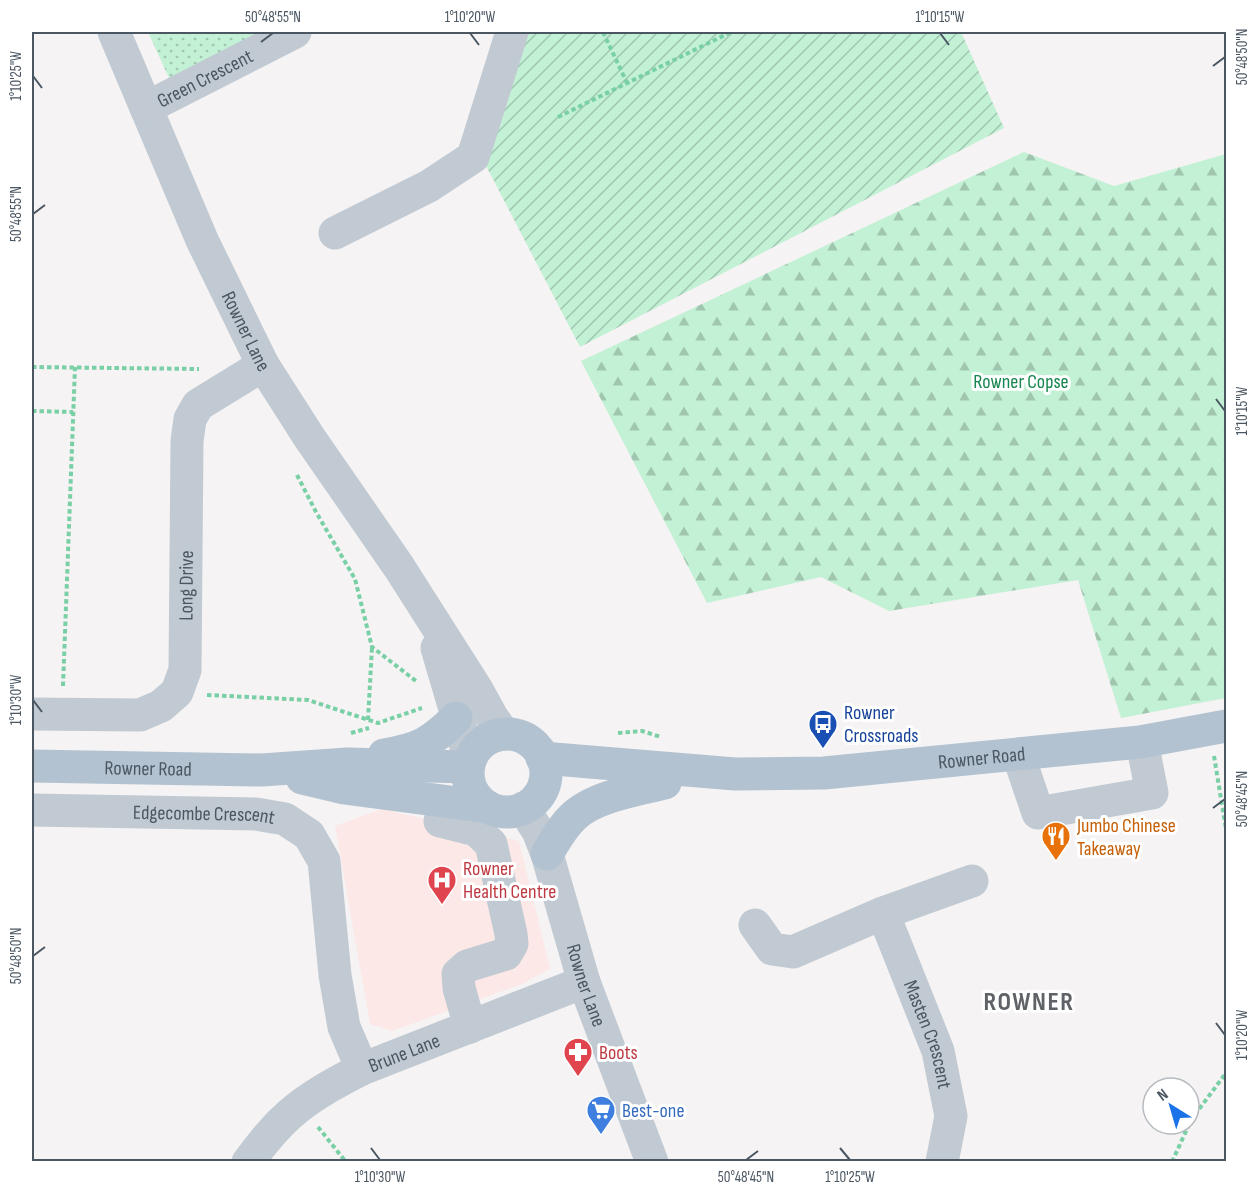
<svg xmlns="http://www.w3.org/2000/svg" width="1258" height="1193" font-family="'Sofia Sans Condensed',sans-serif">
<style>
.medical{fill:#fce8e6}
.grass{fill:url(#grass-dots)}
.forest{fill:url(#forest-firs)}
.garden{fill:url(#garden-furrows)}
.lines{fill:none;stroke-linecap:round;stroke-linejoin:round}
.path{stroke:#7ad0a6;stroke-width:4;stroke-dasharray:4.5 3;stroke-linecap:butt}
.minor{stroke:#c1cad2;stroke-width:33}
.major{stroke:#b3c2d1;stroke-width:33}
.ticks{fill:none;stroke:#4a5661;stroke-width:2}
.labels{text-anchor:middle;stroke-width:6;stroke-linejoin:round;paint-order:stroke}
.street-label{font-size:20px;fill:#4a5661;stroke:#fff}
.park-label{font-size:20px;fill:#17864f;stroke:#fff}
.transit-label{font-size:20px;fill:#164399;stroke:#fff;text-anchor:start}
.food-label{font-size:20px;fill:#c56008;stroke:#fff;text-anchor:start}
.health-label{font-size:20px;fill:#be3a42;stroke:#fff;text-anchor:start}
.shop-label{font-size:20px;fill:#366cbe;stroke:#fff;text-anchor:start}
.district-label{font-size:26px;font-weight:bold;letter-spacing:1.5px;fill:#5f6368;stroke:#fff}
.neatline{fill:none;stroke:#4a5661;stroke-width:2}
.ticks-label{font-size:15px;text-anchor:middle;fill:#4a5661}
</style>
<defs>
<pattern id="grass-dots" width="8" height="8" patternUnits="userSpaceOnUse" patternTransform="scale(1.5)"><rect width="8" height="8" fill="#c3f1d5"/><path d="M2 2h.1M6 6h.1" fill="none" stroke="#a0c6b0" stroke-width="1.8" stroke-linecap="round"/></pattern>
<pattern id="forest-firs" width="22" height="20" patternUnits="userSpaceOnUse" patternTransform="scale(1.5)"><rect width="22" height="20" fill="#c3f1d5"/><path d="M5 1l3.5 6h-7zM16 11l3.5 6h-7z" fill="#a0c6b0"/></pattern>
<pattern id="garden-furrows" width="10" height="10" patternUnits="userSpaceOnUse" patternTransform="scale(1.5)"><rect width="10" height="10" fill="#c3f1d5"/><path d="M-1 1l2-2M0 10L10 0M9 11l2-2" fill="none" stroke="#a0c6b0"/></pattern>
</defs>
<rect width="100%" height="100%" fill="#f5f3f3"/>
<path class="medical" d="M382 809 519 841 550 969 522 984 392 1031 370 1024 335 826Z"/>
<path class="grass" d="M148 32H267L169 78Z"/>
<path class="forest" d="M1024 152 1114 186 1226 154V698L1121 718 1078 580 889 611 821 577 707 603 581 361Z"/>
<path class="garden" d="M524 32H961L1004 128 580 347 482 158Z"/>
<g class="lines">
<g class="path">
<path d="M603 32 627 83"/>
<path d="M558 117 731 32"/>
<path d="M32 367 199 369"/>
<path d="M32 411 73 412"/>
<path d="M297 475 316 512 355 579 372 647 416 681"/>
<path d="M63 686 75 367"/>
<path d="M207 695 308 700 378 723 422 708"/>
<path d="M368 720 372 647"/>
<path d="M351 733 369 728"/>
<path d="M618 733 642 731 661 737"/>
<path d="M1214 756 1226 829"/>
<path d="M318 1127 346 1162"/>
<path d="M1172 1162 1191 1120 1226 1073"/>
</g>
<g class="minor">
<path id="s1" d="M114 32 202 240 263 365 309 437 399 567 476 688 492 717 504 734"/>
<path id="s2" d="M146 108 295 32"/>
<path d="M335 233 429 186 473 157 512 32"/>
<path d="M437 648 470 760"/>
<path id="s3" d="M32 714 140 715 161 706 177 692 185 670 187 441 190 419 198 405 263 365"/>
<path d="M1018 754 1038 813 1152 793 1142 742"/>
<path id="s4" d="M523 808 538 831 547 854 584 982 652 1162"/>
<path id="s5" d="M32 810 256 814 285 819 309 835 324 861 335 975 344 1027 362 1069"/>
<path d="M440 821 476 830 491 844 511 934 512 944 506 954 467 966 458 974 459 988 470 1027"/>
<path id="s6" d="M883 913 938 1051 951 1116 942 1162"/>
<path d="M755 925 772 949 793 952 883 913 972 881"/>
<path id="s7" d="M248 1162C261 1145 273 1129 289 1115 310 1096 337 1082 362 1069L584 982"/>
</g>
<g class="major">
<circle cx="507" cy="773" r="39"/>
<path d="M384 755C419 749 431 743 456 718"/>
<path id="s8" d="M542 758 735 774 824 773 1140 742 1226 726"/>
<path id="s9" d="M32 766 262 770 347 764 468 767"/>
<path d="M302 778 344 788 488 807"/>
<path d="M547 854C555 841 562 827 574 816 594 797 638 789 665 783"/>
</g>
</g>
<path class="ticks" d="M470 33 479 45M940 33 949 45M261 42 273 33M1213 66 1225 57M33 76 42 88M33 214 45 205M1216 399 1225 411M33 700 42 712M1213 808 1225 799M33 956 45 947M1216 1023 1225 1035M371 1148 380 1160M840 1148 850 1160M746 1160 758 1151"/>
<defs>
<g id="bus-pin" transform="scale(1.5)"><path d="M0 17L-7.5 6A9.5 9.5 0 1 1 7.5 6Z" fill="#1a4fb4" stroke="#fff"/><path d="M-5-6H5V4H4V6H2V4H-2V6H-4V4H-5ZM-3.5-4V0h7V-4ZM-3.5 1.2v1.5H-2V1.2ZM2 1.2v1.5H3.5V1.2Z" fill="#fff"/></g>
<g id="restaurant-pin" transform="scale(1.5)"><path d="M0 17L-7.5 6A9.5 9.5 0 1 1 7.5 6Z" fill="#e8710a" stroke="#fff"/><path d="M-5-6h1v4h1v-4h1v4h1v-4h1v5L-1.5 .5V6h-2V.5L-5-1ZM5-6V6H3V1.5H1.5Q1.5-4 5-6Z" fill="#fff"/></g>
<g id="hospital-pin" transform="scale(1.5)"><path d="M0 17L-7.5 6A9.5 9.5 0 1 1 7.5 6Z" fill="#e0444e" stroke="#fff"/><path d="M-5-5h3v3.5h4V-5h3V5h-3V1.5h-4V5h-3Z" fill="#fff"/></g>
<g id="pharmacy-pin" transform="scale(1.5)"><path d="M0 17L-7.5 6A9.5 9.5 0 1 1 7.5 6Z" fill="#e0444e" stroke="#fff"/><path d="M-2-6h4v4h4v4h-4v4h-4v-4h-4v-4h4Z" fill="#fff"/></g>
<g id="supermarket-pin" transform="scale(1.5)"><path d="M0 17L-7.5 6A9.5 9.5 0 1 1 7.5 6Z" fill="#3f7fe0" stroke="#fff"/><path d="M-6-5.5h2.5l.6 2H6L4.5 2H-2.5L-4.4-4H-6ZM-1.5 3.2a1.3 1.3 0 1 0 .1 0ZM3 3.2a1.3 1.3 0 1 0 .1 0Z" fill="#fff"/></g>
</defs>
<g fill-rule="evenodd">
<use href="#bus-pin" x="823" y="724"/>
<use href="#restaurant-pin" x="1056" y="836"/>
<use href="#hospital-pin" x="442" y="880"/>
<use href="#pharmacy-pin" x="578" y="1052"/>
<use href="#supermarket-pin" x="601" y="1110"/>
</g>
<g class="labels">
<g class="street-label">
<text dy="7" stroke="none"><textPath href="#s2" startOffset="66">Green Crescent</textPath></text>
<text dy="7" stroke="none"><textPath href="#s1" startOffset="327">Rowner Lane</textPath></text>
<text dy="7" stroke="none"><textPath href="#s3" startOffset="260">Long Drive</textPath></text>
<text dy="7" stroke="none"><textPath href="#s8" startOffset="441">Rowner Road</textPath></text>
<text dy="7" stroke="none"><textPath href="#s9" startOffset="116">Rowner Road</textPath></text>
<text dy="7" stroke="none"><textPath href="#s5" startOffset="172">Edgecombe Crescent</textPath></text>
<text dy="7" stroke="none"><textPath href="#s4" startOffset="189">Rowner Lane</textPath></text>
<text dy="7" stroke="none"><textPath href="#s6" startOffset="130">Masten Crescent</textPath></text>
<text dy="7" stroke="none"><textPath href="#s7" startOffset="194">Brune Lane</textPath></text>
</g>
<g class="park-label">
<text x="1021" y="388">Rowner Copse</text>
</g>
<g class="transit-label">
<text x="844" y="719">Rowner<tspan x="844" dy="23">Crossroads</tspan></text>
</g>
<g class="food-label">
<text x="1077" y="832">Jumbo Chinese<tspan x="1077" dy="23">Takeaway</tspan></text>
</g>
<g class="health-label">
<text x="463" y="875">Rowner<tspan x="463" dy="23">Health Centre</tspan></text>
<text x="599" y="1059">Boots</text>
</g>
<g class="shop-label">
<text x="622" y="1117">Best-one</text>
</g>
<g class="district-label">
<text x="1029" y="1010">ROWNER</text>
</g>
</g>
<rect width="1258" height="1193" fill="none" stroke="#ffffff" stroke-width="66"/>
<g transform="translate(1171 1106) rotate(323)"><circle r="28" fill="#ffffff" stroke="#b7bbc0" stroke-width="1.5"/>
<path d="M0-4.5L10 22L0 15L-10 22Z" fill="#1a73e8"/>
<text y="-9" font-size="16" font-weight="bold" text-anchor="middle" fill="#4a5661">N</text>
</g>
<rect x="33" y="33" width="1192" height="1127" class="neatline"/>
<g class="ticks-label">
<text x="273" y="22">50°48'55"N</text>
<text x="470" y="22">1°10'20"W</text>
<text x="940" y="22">1°10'15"W</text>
<text transform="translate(1242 57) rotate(-90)" y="5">50°48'50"N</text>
<text transform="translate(16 76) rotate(-90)" y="5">1°10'25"W</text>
<text transform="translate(16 214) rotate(-90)" y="5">50°48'55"N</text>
<text transform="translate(1242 411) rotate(-90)" y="5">1°10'15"W</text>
<text transform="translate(16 700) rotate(-90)" y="5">1°10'30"W</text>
<text transform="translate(1242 799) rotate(-90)" y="5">50°48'45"N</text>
<text transform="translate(16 956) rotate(-90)" y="5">50°48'50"N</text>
<text transform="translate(1242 1035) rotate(-90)" y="5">1°10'20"W</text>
<text x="380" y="1182">1°10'30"W</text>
<text x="746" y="1182">50°48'45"N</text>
<text x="850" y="1182">1°10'25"W</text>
</g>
</svg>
